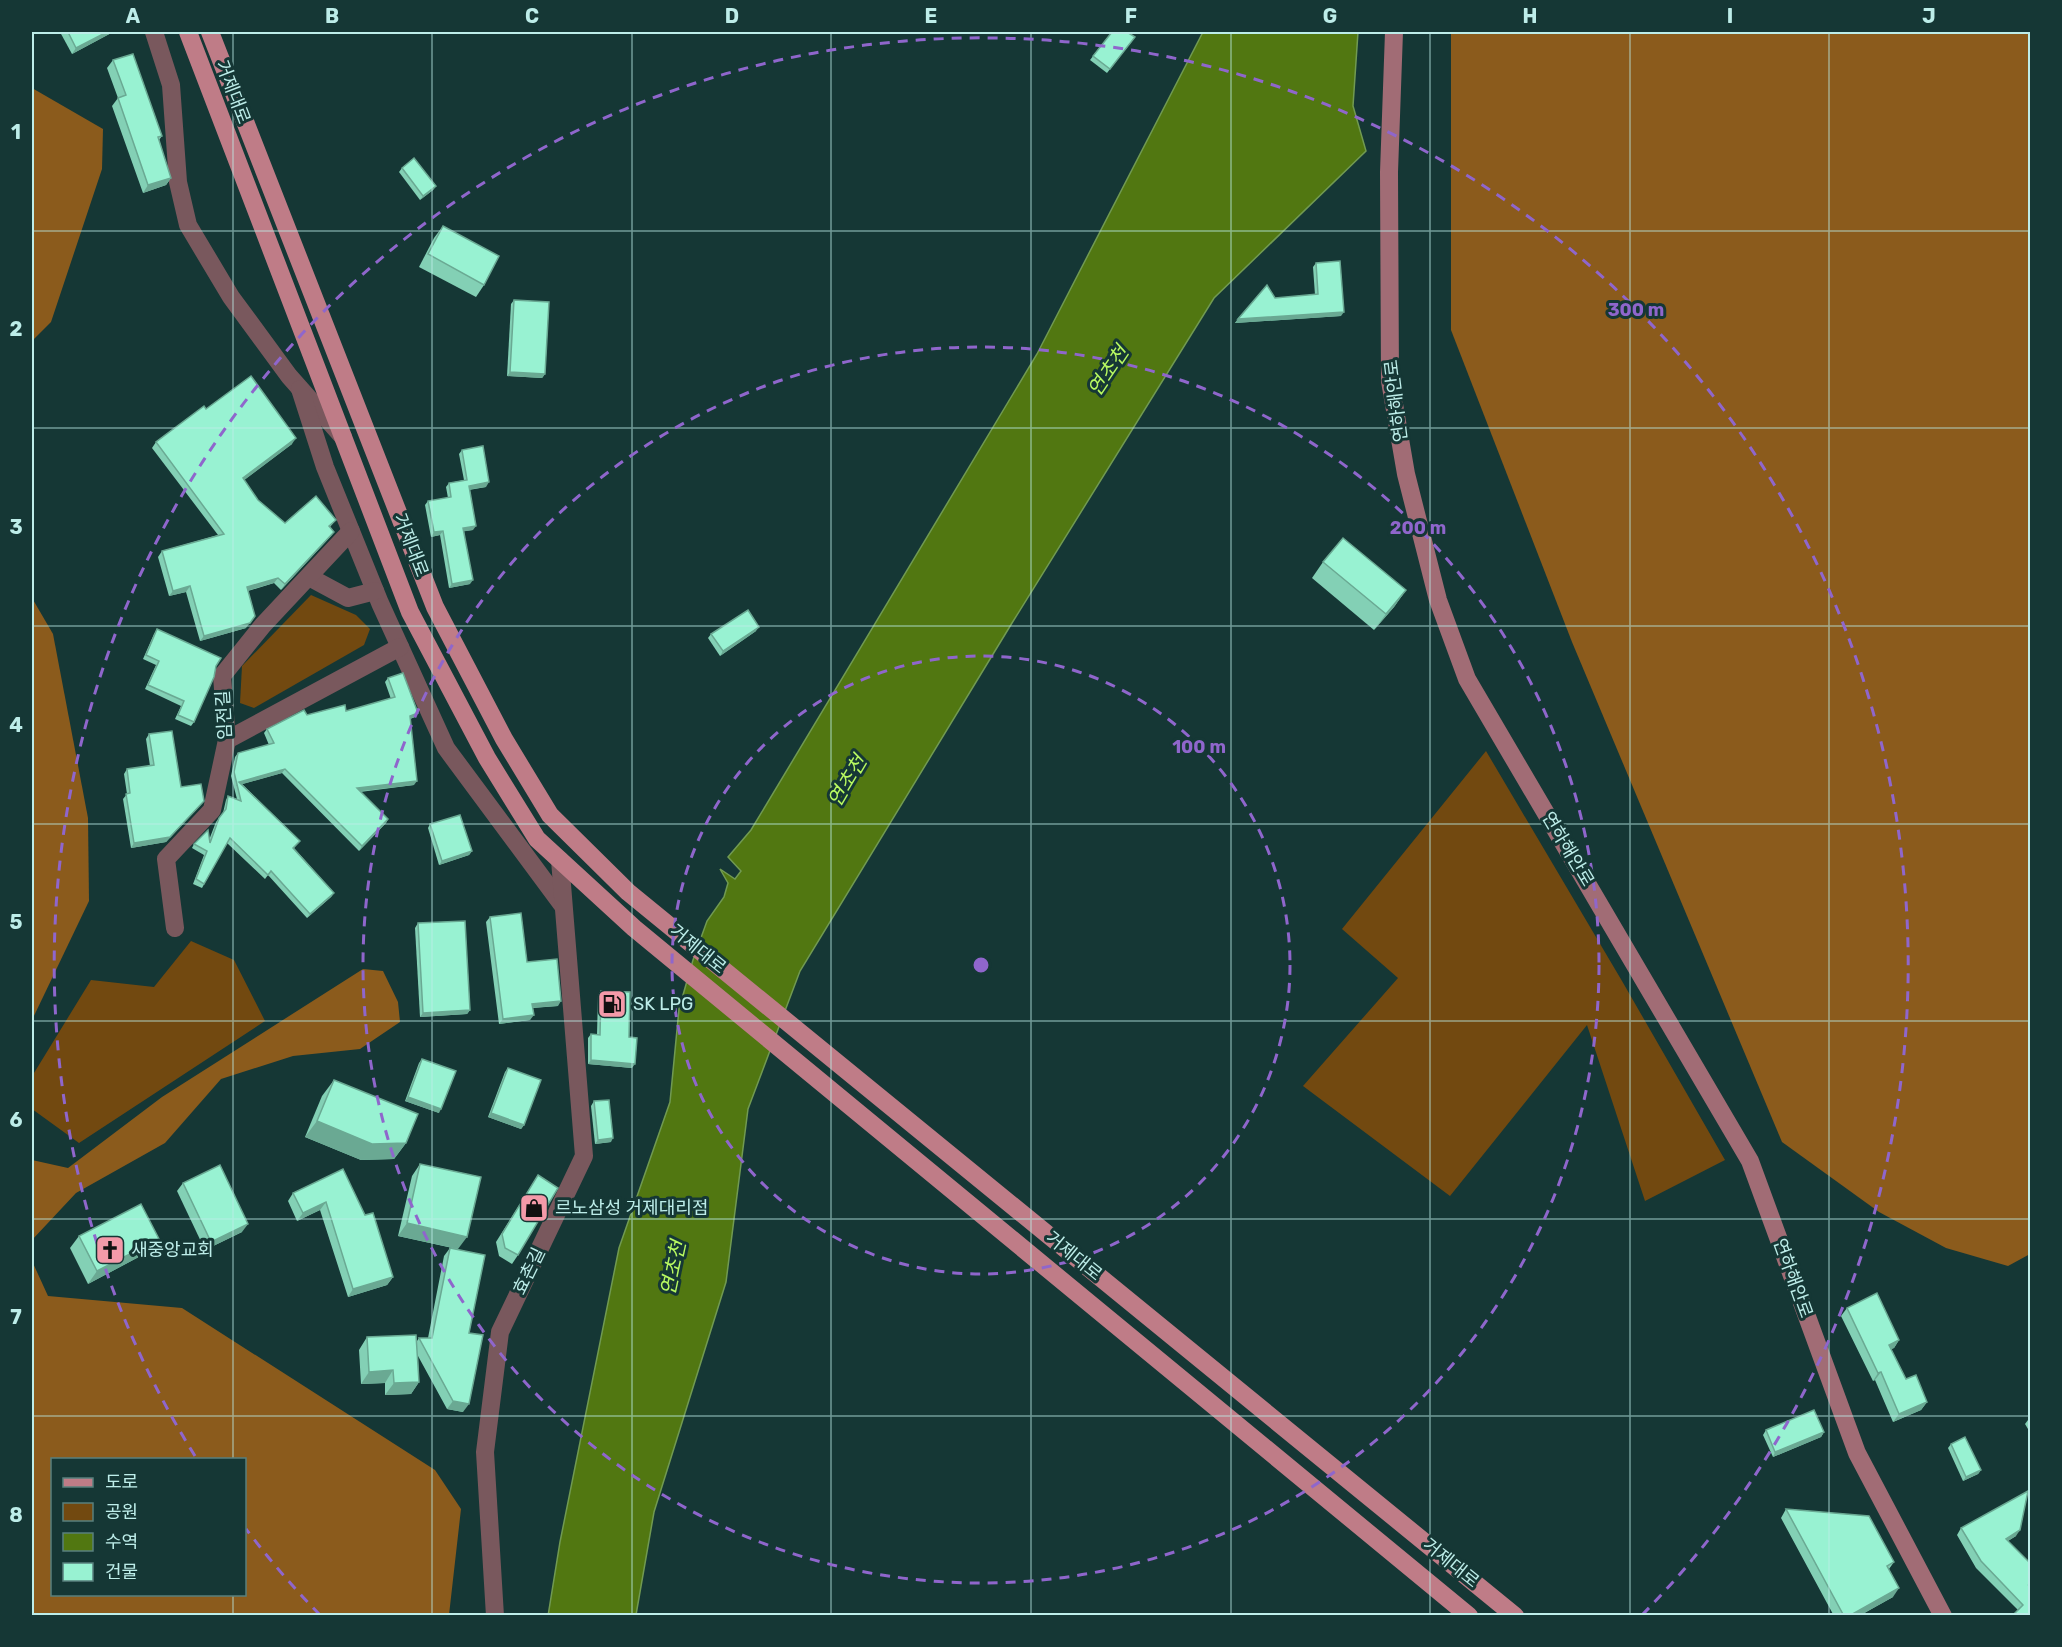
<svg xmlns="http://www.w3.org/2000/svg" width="2062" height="1647" font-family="Rubik,'Noto Sans KR',sans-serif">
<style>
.green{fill:#724910}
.forest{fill:#8b5b1c;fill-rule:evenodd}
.water{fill:#517711;stroke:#719a52;stroke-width:1.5}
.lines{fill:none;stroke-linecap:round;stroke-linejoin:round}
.street{stroke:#79585d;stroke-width:18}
.secondary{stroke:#a16c75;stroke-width:18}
.primary{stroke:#bf7c87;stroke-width:18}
.wall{fill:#83d0b5}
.shaded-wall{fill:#6aa993}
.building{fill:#98f2d2;stroke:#6aa993;stroke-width:1.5}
.grid{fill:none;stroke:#bdede9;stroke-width:1.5;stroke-opacity:0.55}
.ring{fill:none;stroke:#8f66cc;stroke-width:3;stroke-dasharray:10 8}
.labels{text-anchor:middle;stroke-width:6;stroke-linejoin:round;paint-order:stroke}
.street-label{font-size:18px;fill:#bdede9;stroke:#153735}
.poi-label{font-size:18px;fill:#bdede9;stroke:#153735;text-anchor:start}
.water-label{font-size:20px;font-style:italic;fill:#b9fa61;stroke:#153735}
.centre{fill:#8f66cc;stroke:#153735;stroke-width:3}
.ring-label{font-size:18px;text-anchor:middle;font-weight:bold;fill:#8f66cc;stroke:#153735;stroke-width:6;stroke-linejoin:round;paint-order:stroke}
.neatline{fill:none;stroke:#bdede9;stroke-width:2}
.grid-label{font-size:20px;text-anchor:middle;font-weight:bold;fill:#bdede9}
</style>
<rect width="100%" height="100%" fill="#153735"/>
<g class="green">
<path d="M311 595 356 615 370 629 364 645 254 708 240 703 242 666Z"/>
<path d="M1486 751 1622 981 1725 1160 1645 1201 1587 1025 1450 1196 1303 1086 1398 978 1342 929Z"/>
<path d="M191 941 234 960 265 1021 79 1143 32 1109V1086L34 1073 91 980 154 987Z"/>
</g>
<g class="forest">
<path d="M1451 32H2030V1254L2008 1266 1946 1248 1879 1212 1782 1142 1572 642 1451 330Z"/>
<path d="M32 88 103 129 102 169 51 322 32 341Z"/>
<path d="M32 598 53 634 88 818 89 901 32 1020Z"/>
<path d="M363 969 383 971 398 1002 400 1022 360 1049 293 1056 221 1079 165 1143 76 1193 32 1240V1160L68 1168 162 1097Z"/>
<path d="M32 1261 48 1296 182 1308 435 1470 461 1509 449 1615H32ZM52 1460H244V1594H52Z"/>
</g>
<path class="water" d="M1203 32H1358L1353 106 1366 151 1214 298 1012 623 800 971 748 1109 726 1282 654 1512 636 1615 548 1616 560 1542 619 1248 670 1102 679 1009 693 960 707 921 724 897 728 883 720 869 735 879 741 871 728 857 751 830 1037 354Z"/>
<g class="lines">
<g class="street">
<path d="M154 32 171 85 178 182 188 225 231 297 289 376 343 437"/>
<path d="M300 389 325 467 380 603 446 748 563 906"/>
<path d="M309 577 348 598 375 591"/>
<path d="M227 740 400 647"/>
<path d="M175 928 166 859 212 810 227 740 222 676 263 625 351 531"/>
<path d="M495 1616 485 1452 500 1332 584 1156 560 860"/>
</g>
<path class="secondary" d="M1394 32 1389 172 1390 381 1406 474 1438 600 1467 679 1750 1161 1857 1453 1943 1616"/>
<g class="primary">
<path d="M188 32 410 612 487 758 537 839 634 928 1469 1616"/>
<path d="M210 32 435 607 504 739 550 815 628 892 1515 1616"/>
</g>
</g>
<g class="wall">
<path d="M60 32H113L72 54Z"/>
<path d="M1112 32 1135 37 1107 73 1090 60Z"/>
<path d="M113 60 162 136 159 140 171 178 166 185 143 193 112 106 118 98 107 68Z"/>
<path d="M402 168 436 186 433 190 420 200 399 172Z"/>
<path d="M443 226 484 285 476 297 419 267 434 238Z"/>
<path d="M1316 263 1341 316 1235 323 1238 319 1275 298 1315 295 1313 267Z"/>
<path d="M514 300 545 374 542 378 507 376 511 304Z"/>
<path d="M206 409 292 444 244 480 258 500 285 523 336 520 330 527 334 532 330 537 281 590 274 583 248 591 246 628 200 641 186 592 169 596 158 557 162 551 218 535 152 448 156 442Z"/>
<path d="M462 450 486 487 469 490 473 530 464 531 470 584 449 588 440 535 431 537 425 505 428 501 448 498 446 487 449 483 464 480 459 454Z"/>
<path d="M1323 562 1406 590 1394 607 1374 630 1312 578Z"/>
<path d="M157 629 216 666 194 722 191 726 175 719 181 706 145 689 156 665 143 659 154 634Z"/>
<path d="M756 631 720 656 708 638 711 634Z"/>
<path d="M388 678 415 717 410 719 414 785 360 792 388 819 386 823 359 851 282 773 242 784 300 841 294 848 334 893 331 897 307 918 268 875 265 879 227 843 202 888 193 884 204 855 192 848 194 844 209 840 216 822 223 813 226 800 228 796 237 799 231 776 235 757 238 753 269 745 264 733 267 729 307 715 346 711 391 699 385 682Z"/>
<path d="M149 734 181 787 204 801 166 842 131 848 123 799 127 794 124 774 127 769 150 766 146 739Z"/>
<path d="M430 824 472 851 469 855 439 865 428 828Z"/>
<path d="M490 917 527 962 558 1006 533 1008 530 1020 499 1024 486 922Z"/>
<path d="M418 923 470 1010 467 1014 420 1017 415 928Z"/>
<path d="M601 991 629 1037 632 1068 588 1064V1038L591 1034 597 1035 598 995Z"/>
<path d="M422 1059 439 1113 405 1101 419 1063Z"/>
<path d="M508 1068 524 1125 521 1129 488 1117 505 1072Z"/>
<path d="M334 1080 406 1143 394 1159 361 1160 305 1137 322 1096Z"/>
<path d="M594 1101 611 1142 595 1144 591 1106Z"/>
<path d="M420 1164 458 1249 469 1333 463 1412 447 1409 418 1356 419 1382 411 1394 385 1395V1383L361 1384 359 1350 367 1337 417 1341 419 1338H428L444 1256 450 1248 457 1249 398 1236 412 1176Z"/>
<path d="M343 1169 393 1277 387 1285 348 1297 320 1210 297 1221 288 1201 293 1193Z"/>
<path d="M538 1175 518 1255 512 1264 499 1256 496 1242Z"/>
<path d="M183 1183 242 1232 205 1250 177 1191Z"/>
<path d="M79 1236 159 1239 150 1251 88 1284 70 1248Z"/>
<path d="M1847 1308 1899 1340 1894 1348 1891 1349 1906 1379 1927 1402 1921 1410 1893 1422 1875 1380 1873 1381 1841 1316Z"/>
<path d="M2031 1416V1434L2025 1424Z"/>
<path d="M1766 1430 1824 1432 1821 1437 1773 1457 1763 1435Z"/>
<path d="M1951 1444 1981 1470 1978 1474 1963 1481 1948 1448Z"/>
<path d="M1786 1509 1894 1562 1889 1569 1893 1597 1859 1616H1834L1781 1518Z"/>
<path d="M1961 1528 2016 1536 2008 1541 2031 1616 2018 1610 1976 1568 1957 1535Z"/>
</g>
<g class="shaded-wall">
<path d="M107 32H113L72 54 76 48Z"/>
<path d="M171 178 166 185 143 193 148 185Z"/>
<path d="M436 186 433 190 420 200 423 196Z"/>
<path d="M1344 312 1341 316 1235 323 1238 319Z"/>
<path d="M510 372 545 374 542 378 507 376Z"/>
<path d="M296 438 292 444 239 484 243 478Z"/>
<path d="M489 482 486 487 466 490 469 486Z"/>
<path d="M476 526 473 530 460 532 463 528Z"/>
<path d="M443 531 440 535 431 537 434 532Z"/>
<path d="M334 532 330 537 281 590 285 584Z"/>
<path d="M278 578 274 583 243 592 247 587Z"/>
<path d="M473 580 470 584 449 588 452 584Z"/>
<path d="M190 586 186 592 169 596 173 591Z"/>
<path d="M1406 590 1394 607 1374 630 1386 614Z"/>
<path d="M255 616 246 628 200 641 204 636Z"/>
<path d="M759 627 756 631 720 656 723 651Z"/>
<path d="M418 713 415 717 407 720 410 716Z"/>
<path d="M285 769 282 773 236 786 239 782Z"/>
<path d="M417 781 414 785 354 792 357 788Z"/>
<path d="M204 801 166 842 131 848 134 843Z"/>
<path d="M388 819 386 823 359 851 362 846Z"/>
<path d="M472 851 469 855 439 865 442 861Z"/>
<path d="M334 893 331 897 307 918 310 914Z"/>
<path d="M561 1001 558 1006 529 1008 532 1004Z"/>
<path d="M470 1010 467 1014 420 1017 423 1013Z"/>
<path d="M534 1015 530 1020 499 1024 503 1019Z"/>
<path d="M591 1060 635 1064 632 1068 588 1064Z"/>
<path d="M408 1097 441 1109 439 1113 405 1101Z"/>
<path d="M491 1113 524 1125 521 1129 488 1117Z"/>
<path d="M317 1121 406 1143 394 1159 361 1160 305 1137Z"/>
<path d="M613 1138 611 1142 595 1144 598 1140Z"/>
<path d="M326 1202 320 1210 297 1221 303 1213Z"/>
<path d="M407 1223 467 1237 458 1249 398 1236Z"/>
<path d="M248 1224 242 1232 205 1250 211 1242Z"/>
<path d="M159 1239 150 1251 88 1284 97 1271Z"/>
<path d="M393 1277 387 1285 348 1297 353 1289Z"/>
<path d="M1899 1340 1894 1348 1883 1353 1889 1345Z"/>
<path d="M393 1370 385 1383 361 1384 369 1372Z"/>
<path d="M1881 1372 1875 1380 1873 1381 1878 1373Z"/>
<path d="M419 1382 411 1394 385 1395 394 1383Z"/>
<path d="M453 1401 469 1404 463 1412 447 1409Z"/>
<path d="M1927 1402 1921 1410 1893 1422 1899 1414Z"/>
<path d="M1824 1432 1821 1437 1773 1457 1775 1452Z"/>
<path d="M1981 1470 1978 1474 1963 1481 1966 1477Z"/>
<path d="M2020 1530 2016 1536 2001 1545 2006 1539Z"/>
<path d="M1899 1588 1893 1597 1859 1616H1849Z"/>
</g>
<g class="building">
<path d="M68 32H107L76 48Z"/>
<path d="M1112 32H1127L1135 37 1110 69 1093 56Z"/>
<path d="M133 54 162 136 158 137 171 178 148 185 118 98 126 95 113 60Z"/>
<path d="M414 158 436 186 423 196 402 168Z"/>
<path d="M443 226 499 256 484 285 428 254Z"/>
<path d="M1340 261 1344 312 1238 319 1267 285 1275 298 1318 294 1316 263Z"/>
<path d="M514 300 549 302 545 374 510 372Z"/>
<path d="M251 376 296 438 243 478 258 500 285 523 316 496 336 520 329 526 334 532 285 584 278 578 247 587 255 616 250 623 204 636 190 586 173 591 162 551 224 534 156 442 204 406 206 409Z"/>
<path d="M483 446 489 482 469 486 476 526 463 528 473 580 452 584 443 531 434 532 428 501 451 497 449 483 467 480 462 450Z"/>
<path d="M1343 538 1406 590 1386 614 1323 562Z"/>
<path d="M748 610 759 627 723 651 711 634Z"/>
<path d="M157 629 221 658 216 666 214 677 194 722 178 715 184 701 148 685 159 661 146 655Z"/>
<path d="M403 673 418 713 410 716 417 781 357 788 388 819 362 846 285 769 239 782 300 841 293 848 334 893 310 914 271 871 268 875 230 838 204 884 196 879 207 851 194 844 208 830 210 843 219 818 226 809 228 796 241 801 234 772 238 753 274 743 267 729 304 710 307 715 345 705 346 711 395 697 388 678Z"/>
<path d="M172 731 181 787 201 784 204 801 170 837 134 843 126 794 130 793 127 769 154 765 149 734Z"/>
<path d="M460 815 472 851 442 861 430 824Z"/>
<path d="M521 913 527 962 557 959 561 1001 532 1004 534 1015 503 1019 490 917Z"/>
<path d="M465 921 470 1010 423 1013 418 923Z"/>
<path d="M601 991 630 992 629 1037 637 1038 635 1064 591 1060V1034L600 1035Z"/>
<path d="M422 1059 456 1071 441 1109 408 1097Z"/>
<path d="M508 1068 541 1080 524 1125 491 1113Z"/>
<path d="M334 1080 418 1114 406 1143 372 1144 317 1121Z"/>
<path d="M609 1100 613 1138 598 1140 594 1101Z"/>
<path d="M420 1164 481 1177 467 1237 407 1223Z"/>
<path d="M220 1165 248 1224 211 1242 183 1183Z"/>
<path d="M343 1169 365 1215 373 1213 393 1277 353 1289 326 1202 303 1213 293 1193Z"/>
<path d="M538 1175 558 1188 518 1255 505 1248 502 1234Z"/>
<path d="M141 1204 159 1239 97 1271 79 1236Z"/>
<path d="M450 1248 485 1255 469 1333 483 1335 469 1404 453 1401 419 1338H432Z"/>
<path d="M1877 1293 1899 1340 1889 1345 1906 1379 1916 1375 1927 1402 1899 1414 1881 1372 1878 1373 1847 1308Z"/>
<path d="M416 1335 419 1382 394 1383 393 1370 369 1372 367 1337Z"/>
<path d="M1814 1410 1824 1432 1775 1452 1766 1430Z"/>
<path d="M1965 1437 1981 1470 1966 1477 1951 1444Z"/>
<path d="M2028 1491 2020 1530 2006 1539 2031 1564V1584L2029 1585 2031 1586V1616H2012L2023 1605 1981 1561 1961 1528Z"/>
<path d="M1786 1509 1869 1516 1894 1562 1887 1566 1899 1588 1849 1616H1844Z"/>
</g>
<path class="grid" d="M233 32V1460M432 32V1616M632 32V1616M831 32V1616M1031 32V1616M1231 32V1616M1430 32V1616M1630 32V1616M1829 32V1616M32 231H2030M32 428H2030M32 626H2030M32 824H2030M32 1021H2030M32 1219H2030M32 1416H2030M233 1594V1616"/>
<g class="ring">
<circle cx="981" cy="965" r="309"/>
<circle cx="981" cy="965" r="618"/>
<path d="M320 1615A927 927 0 0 1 246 1529M195 1456A927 927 0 1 1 1642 1615"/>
</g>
<defs>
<g id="fuel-square" transform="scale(1.5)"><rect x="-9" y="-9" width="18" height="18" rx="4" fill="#f39aa9" stroke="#153735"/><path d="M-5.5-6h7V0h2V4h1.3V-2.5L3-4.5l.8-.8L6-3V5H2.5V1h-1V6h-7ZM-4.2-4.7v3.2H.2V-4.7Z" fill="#111"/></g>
<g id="shop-square" transform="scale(1.5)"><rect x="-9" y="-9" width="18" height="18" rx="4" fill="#f39aa9" stroke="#153735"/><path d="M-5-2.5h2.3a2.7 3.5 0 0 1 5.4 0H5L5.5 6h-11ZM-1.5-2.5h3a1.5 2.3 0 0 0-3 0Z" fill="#111"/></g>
<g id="church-square" transform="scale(1.5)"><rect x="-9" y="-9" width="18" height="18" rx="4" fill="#f39aa9" stroke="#153735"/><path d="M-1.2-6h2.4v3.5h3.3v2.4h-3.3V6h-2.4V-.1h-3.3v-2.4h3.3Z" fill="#111"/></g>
</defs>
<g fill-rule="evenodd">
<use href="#fuel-square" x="612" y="1004"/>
<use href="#shop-square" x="534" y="1208"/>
<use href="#church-square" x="110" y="1250"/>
</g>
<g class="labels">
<g class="street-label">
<text transform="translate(233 92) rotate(69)" y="6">거제대로</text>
<text transform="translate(1396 401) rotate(-97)" y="6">연하해안로</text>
<text transform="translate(411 545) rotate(69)" y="6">거제대로</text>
<text transform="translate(224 715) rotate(-93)" y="6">임전길</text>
<text transform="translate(1568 849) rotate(59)" y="6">연하해안로</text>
<text transform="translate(698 949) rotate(39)" y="6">거제대로</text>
<text transform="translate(1074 1256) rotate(39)" y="6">거제대로</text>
<text transform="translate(529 1271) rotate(-64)" y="6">효촌길</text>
<text transform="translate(1793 1278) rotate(70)" y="6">연하해안로</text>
<text transform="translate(1451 1563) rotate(39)" y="6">거제대로</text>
</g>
<g class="poi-label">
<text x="633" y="1010">SK LPG</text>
<text x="555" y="1214">르노삼성 거제대리점</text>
<text x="131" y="1256">새중앙교회</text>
</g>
<g class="water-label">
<text transform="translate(1108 371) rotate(-56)" y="7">연초천</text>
<text transform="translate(847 781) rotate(-59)" y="7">연초천</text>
<text transform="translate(673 1268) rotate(-78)" y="7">연초천</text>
</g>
</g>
<circle cx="981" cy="965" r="9" class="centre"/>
<g class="ring-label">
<text x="1636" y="316">300 m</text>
<text x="1418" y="534">200 m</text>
<text x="1199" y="753">100 m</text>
</g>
<rect width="2062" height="1647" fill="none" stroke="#153735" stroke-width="66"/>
<rect x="51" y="1458" width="195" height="138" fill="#153735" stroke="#58807d" stroke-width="1.5"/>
<rect x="63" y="1478" width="30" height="9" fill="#bf7c87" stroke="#58807d" stroke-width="1.5"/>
<text x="105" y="1488" font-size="18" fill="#bdede9">도로</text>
<rect x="63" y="1503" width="30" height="18" fill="#724910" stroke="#58807d" stroke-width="1.5"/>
<text x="105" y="1518" font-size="18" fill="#bdede9">공원</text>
<rect x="63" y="1533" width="30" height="18" fill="#517711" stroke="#58807d" stroke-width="1.5"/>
<text x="105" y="1548" font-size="18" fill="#bdede9">수역</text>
<rect x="63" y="1563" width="30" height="18" fill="#98f2d2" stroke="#58807d" stroke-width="1.5"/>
<text x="105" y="1578" font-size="18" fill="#bdede9">건물</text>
<rect x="33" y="33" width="1996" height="1581" class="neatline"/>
<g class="grid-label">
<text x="133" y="23">A</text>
<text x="332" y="23">B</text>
<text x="532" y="23">C</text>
<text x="732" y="23">D</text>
<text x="931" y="23">E</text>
<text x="1131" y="23">F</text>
<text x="1330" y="23">G</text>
<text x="1530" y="23">H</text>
<text x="1730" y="23">I</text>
<text x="1929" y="23">J</text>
<text x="16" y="139">1</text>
<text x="16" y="336">2</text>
<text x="16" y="534">3</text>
<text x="16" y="732">4</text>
<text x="16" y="929">5</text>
<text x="16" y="1127">6</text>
<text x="16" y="1324">7</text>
<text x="16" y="1522">8</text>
</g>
</svg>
